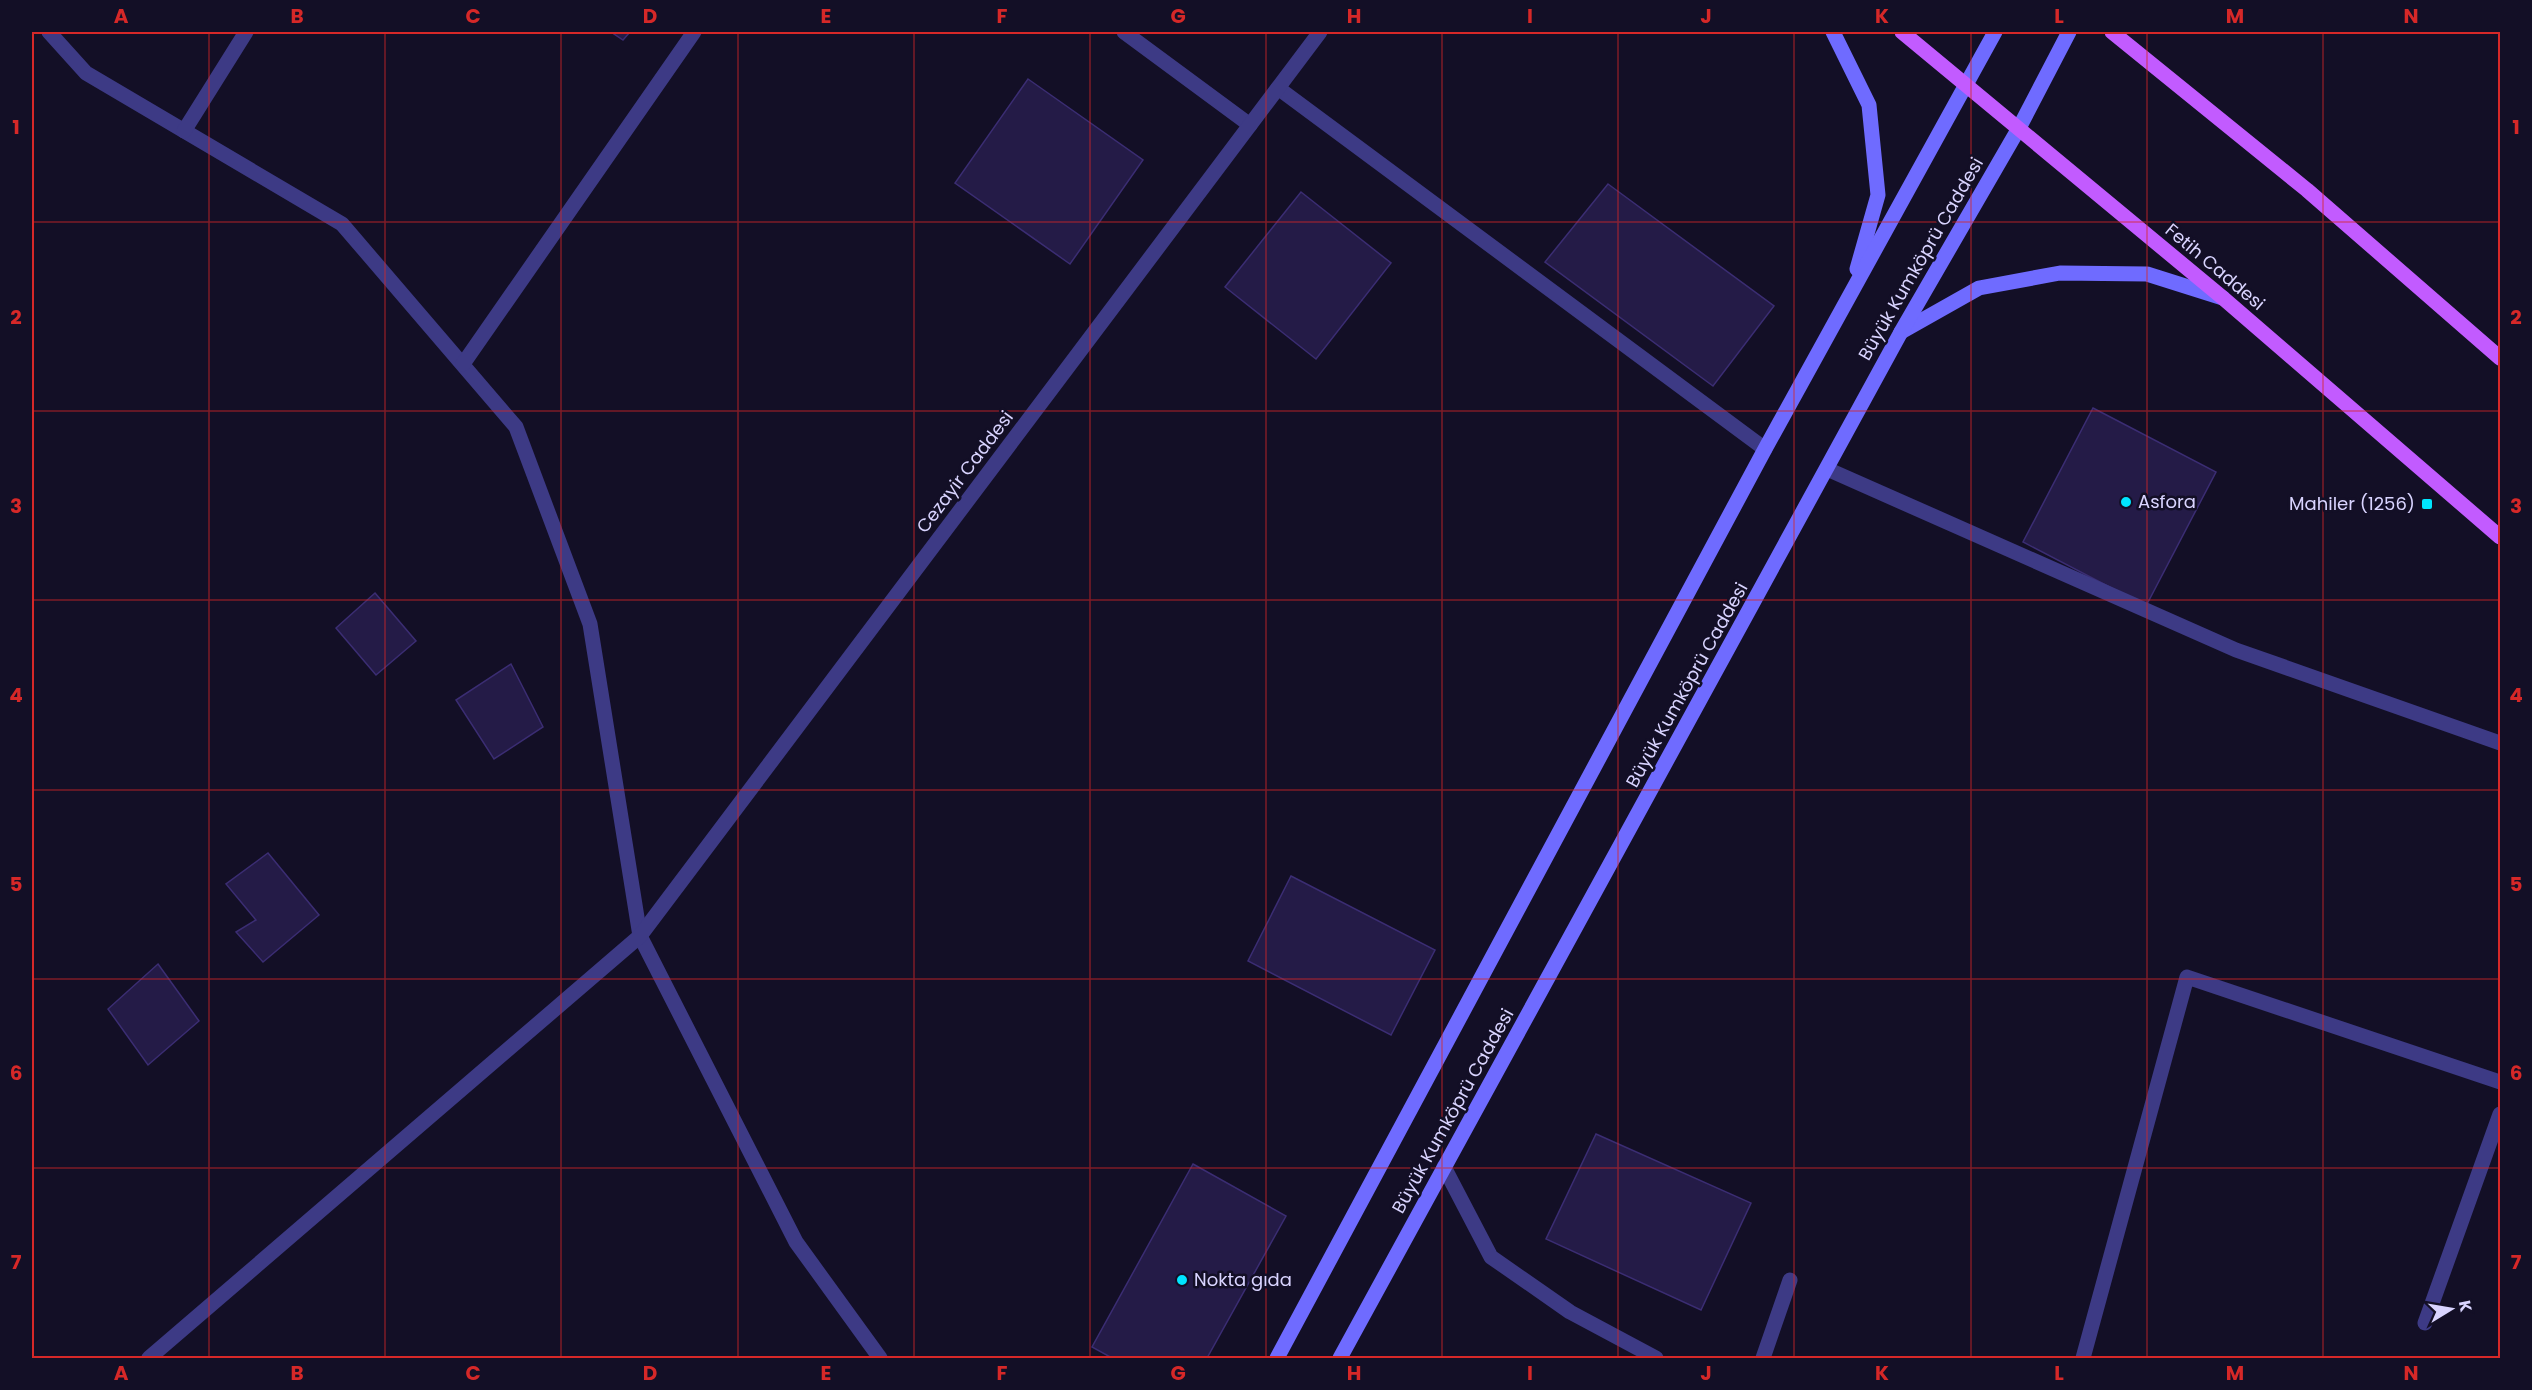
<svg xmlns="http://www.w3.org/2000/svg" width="2532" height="1390" font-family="Poppins,sans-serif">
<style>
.building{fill:#241b47;stroke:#3b2d73;stroke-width:1.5}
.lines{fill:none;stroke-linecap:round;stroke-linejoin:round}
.minor{stroke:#3d3a85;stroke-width:15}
.secondary{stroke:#6f6bff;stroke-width:15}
.primary{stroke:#c25bff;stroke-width:15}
.grid{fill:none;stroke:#d62828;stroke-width:1.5;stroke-opacity:0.55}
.poi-dot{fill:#00e5ff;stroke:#130f26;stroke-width:2}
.labels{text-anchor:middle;stroke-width:5;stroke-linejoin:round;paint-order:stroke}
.street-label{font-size:18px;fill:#d9d4ff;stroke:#130f26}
.poi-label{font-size:18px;fill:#d9d4ff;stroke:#130f26;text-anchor:start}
.neatline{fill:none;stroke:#d62828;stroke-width:2}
.grid-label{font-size:20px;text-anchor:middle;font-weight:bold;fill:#d62828}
</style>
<rect width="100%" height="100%" fill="#130f26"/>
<g class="building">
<path d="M611 32H630L623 40Z"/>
<path d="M1028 79 1143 160 1070 264 955 183Z"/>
<path d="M1608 184 1774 306 1713 386 1545 262Z"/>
<path d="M1301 192 1391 263 1316 359 1225 287Z"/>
<path d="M2093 408 2216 472 2146 606 2023 542Z"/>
<path d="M375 593 416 641 376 675 336 628Z"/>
<path d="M511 664 543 727 494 759 456 700Z"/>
<path d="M268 853 319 915 263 962 236 932 256 920 226 884Z"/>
<path d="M1291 876 1435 950 1391 1035 1248 961Z"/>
<path d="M158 964 199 1021 148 1065 108 1009Z"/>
<path d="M1596 1134 1751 1203 1701 1310 1546 1239Z"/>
<path d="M1193 1164 1286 1216 1207 1358H1112L1092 1347Z"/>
</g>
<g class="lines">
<g class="minor">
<path d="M49 32 86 73 342 224 516 427 590 624 640 936 796 1242 880 1358"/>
<path d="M1124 32 1250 125"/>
<path d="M1278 88 1765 449"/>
<path d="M184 131 246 32"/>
<path d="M463 364 694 32"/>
<path d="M1827 469 2236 650 2500 743"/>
<path d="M1444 1167 1491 1257 1570 1312 1656 1358"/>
<path d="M2425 1323 2500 1114"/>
<path d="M149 1358 640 936 1320 32"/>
<path d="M1763 1358 1790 1280"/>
<path d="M2083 1358 2187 977 2500 1082"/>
</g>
<g class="secondary">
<path d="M1833 32 1869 105 1878 195 1857 269"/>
<path d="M1901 332 1979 288 2060 273 2147 274 2223 298"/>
<path d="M1277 1358 1765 449 1995 32"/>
<path d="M1340 1358 1901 332 2019 128 2069 32"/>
</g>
<g class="primary">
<path d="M1902 32 2223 298 2500 537"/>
<path d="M2112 32 2307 190 2500 358"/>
</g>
</g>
<path class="grid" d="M209 32V1358M385 32V1358M561 32V1358M738 32V1358M914 32V1358M1090 32V1358M1266 32V1358M1442 32V1358M1618 32V1358M1794 32V1358M1971 32V1358M2147 32V1358M2323 32V1358M32 222H2500M32 411H2500M32 600H2500M32 790H2500M32 979H2500M32 1168H2500"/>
<g class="poi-dot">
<circle cx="2126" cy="502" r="6"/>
<rect x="2421" y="498" width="12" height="12" rx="3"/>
<circle cx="1182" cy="1280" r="6"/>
</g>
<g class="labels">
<g class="street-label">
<text transform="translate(1921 259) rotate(-60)" y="6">Büyük Kumköprü Caddesi</text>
<text transform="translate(2215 267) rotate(40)" y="6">Fetih Caddesi</text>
<text transform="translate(965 472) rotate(-53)" y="6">Cezayir Caddesi</text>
<text transform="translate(1687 685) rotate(-61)" y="6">Büyük Kumköprü Caddesi</text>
<text transform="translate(1453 1111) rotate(-61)" y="6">Büyük Kumköprü Caddesi</text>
</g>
<g class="poi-label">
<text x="2138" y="508">Asfora</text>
<text x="2415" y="510" text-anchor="end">Mahiler (1256)</text>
<text x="1194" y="1286">Nokta gıda</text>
</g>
</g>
<rect width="2532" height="1390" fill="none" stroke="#130f26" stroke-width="66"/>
<g transform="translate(2451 1309) rotate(79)" stroke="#130f26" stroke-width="4.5" paint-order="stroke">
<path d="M0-4.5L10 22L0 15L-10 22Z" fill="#d9d4ff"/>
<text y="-9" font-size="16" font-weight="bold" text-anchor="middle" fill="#d9d4ff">K</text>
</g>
<rect x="33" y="33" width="2466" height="1324" class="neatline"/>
<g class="grid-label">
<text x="121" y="23">A</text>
<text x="297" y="23">B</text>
<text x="473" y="23">C</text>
<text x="650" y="23">D</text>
<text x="826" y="23">E</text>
<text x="1002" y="23">F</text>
<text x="1178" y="23">G</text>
<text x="1354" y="23">H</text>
<text x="1530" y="23">I</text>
<text x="1706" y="23">J</text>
<text x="1882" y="23">K</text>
<text x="2059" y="23">L</text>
<text x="2235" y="23">M</text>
<text x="2411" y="23">N</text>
<text x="16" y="134">1</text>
<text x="2516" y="134">1</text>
<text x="16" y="324">2</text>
<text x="2516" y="324">2</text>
<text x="16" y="513">3</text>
<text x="2516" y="513">3</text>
<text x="16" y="702">4</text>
<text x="2516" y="702">4</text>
<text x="16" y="891">5</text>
<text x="2516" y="891">5</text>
<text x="16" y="1080">6</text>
<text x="2516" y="1080">6</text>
<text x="16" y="1269">7</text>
<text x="2516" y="1269">7</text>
<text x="121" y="1380">A</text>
<text x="297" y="1380">B</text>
<text x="473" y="1380">C</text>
<text x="650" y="1380">D</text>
<text x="826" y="1380">E</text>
<text x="1002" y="1380">F</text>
<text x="1178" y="1380">G</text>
<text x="1354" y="1380">H</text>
<text x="1530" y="1380">I</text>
<text x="1706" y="1380">J</text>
<text x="1882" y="1380">K</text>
<text x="2059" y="1380">L</text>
<text x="2235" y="1380">M</text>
<text x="2411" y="1380">N</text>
</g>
</svg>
